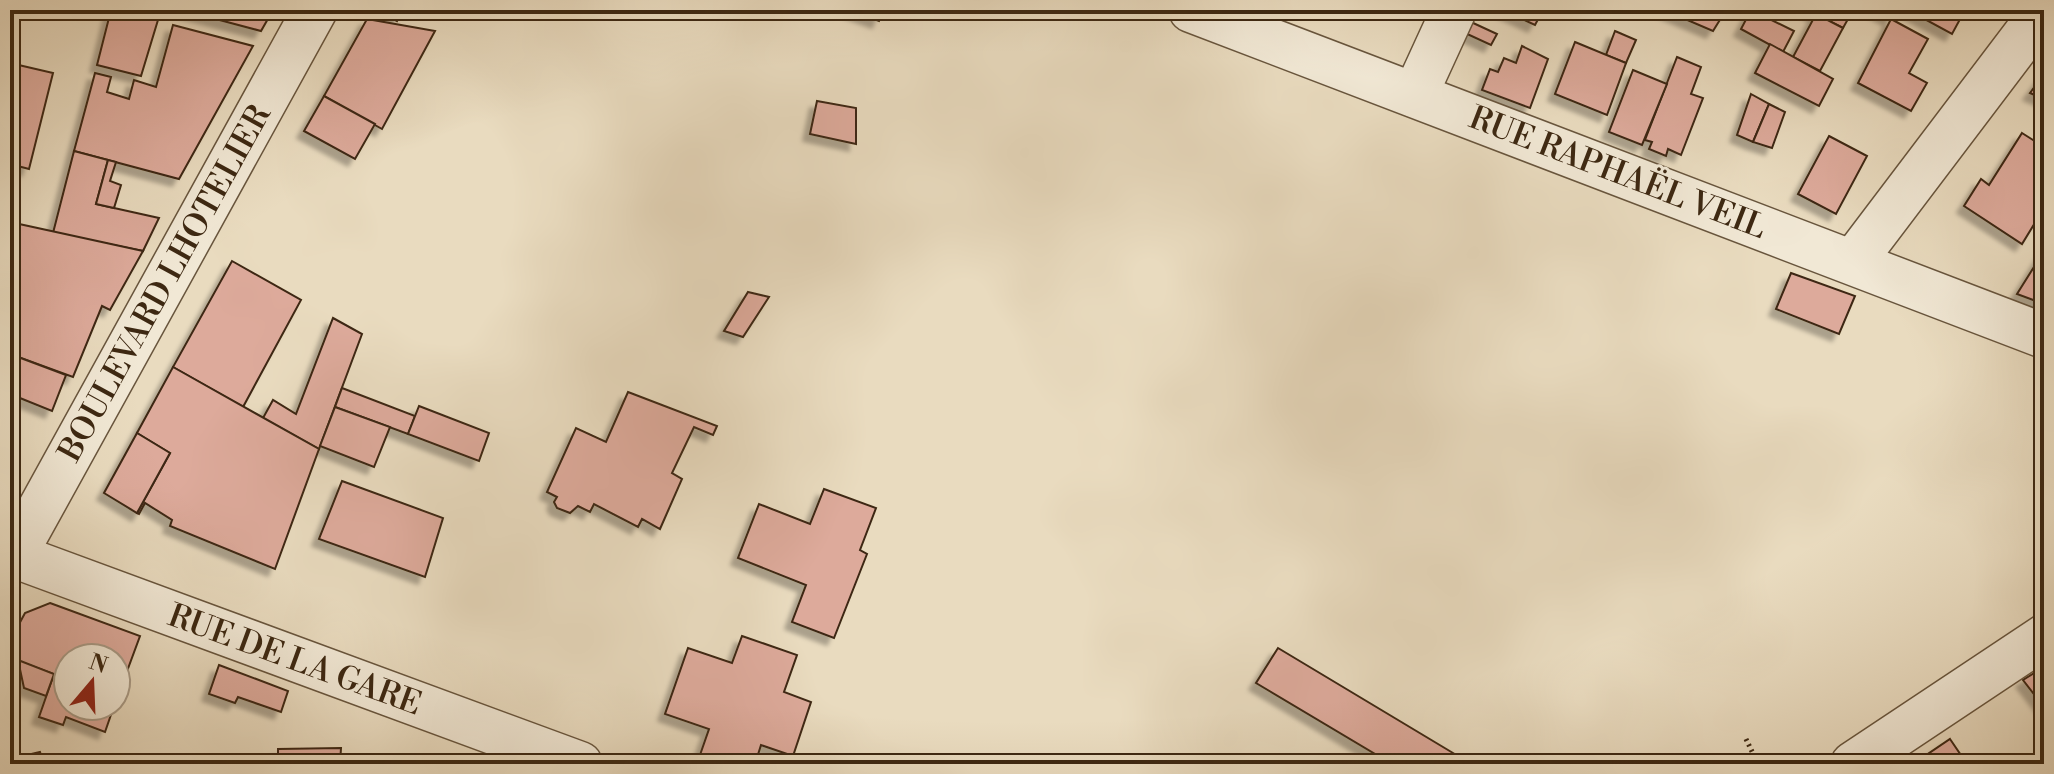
<svg xmlns="http://www.w3.org/2000/svg" width="2054" height="774" font-family="'Libre Bodoni',serif">
<style>
.building{fill:#ddaa9b;stroke:#3d2812;stroke-width:2;filter:url(#shadow)}
.lines{fill:none;stroke-linecap:round;stroke-linejoin:round}
.minor-casing{stroke:#68553d;stroke-width:47}
.path{stroke:#3d2812;stroke-width:5;stroke-dasharray:2 4;stroke-linecap:butt}
.minor{stroke:#f1e8d5;stroke-width:44}
.labels{text-anchor:middle;stroke-width:6;stroke-linejoin:round;paint-order:stroke}
.street-label{font-size:32px;fill:#3d2812;stroke:#f1e8d5}
</style>
<defs>
<filter id="shadow"><feDropShadow dx="-7" dy="7" stdDeviation="2" flood-color="#0004"/></filter>
</defs>
<rect width="100%" height="100%" fill="#e9dbbf"/>
<filter id="stains"><feTurbulence type="fractalNoise" baseFrequency=".0025" numOctaves="4"/><feColorMatrix values="0 0 0 0 .2 0 0 0 0 .09 0 0 0 0 .02 0 0 0 .5 -.17"/></filter>
<radialGradient id="worn" r=".72"><stop offset=".6" stop-color="#630" stop-opacity="0"/><stop offset="1" stop-color="#630" stop-opacity=".3"/></radialGradient>
<g class="building">
<path d="M111 10H161L141 76 97 65Z"/>
<path d="M182 10H273L261 31Z"/>
<path d="M378 10H403L397 21Z"/>
<path d="M849 10H883L879 21Z"/>
<path d="M1503 10H1543L1535 25Z"/>
<path d="M1664 10H1726L1713 31Z"/>
<path d="M1751 10 1794 31 1783 52 1741 29Z"/>
<path d="M1807 10H1853L1843 28Z"/>
<path d="M1875 10H1896L1891 19Z"/>
<path d="M1908 10H1965L1952 34Z"/>
<path d="M1816 14 1843 28 1820 71 1793 57Z"/>
<path d="M367 19 435 31 382 129 324 96Z"/>
<path d="M1891 19 1928 39 1909 73 1927 83 1911 111 1858 83Z"/>
<path d="M1471 22 1497 34 1491 45 1465 33Z"/>
<path d="M173 25 253 46 179 179 74 151 95 73 111 77 107 92 129 99 134 80 156 87Z"/>
<path d="M1615 31 1636 40 1626 63 1606 55Z"/>
<path d="M1575 42 1626 63 1607 115 1555 94Z"/>
<path d="M1770 44 1833 79 1819 106 1755 73Z"/>
<path d="M1522 46 1548 59 1530 108 1482 90 1490 69 1498 72 1504 58 1516 63Z"/>
<path d="M1677 57 1701 67 1691 94 1703 98 1681 155 1668 149 1666 156 1649 149 1652 142 1645 140Z"/>
<path d="M10 63 53 73 29 169 10 164Z"/>
<path d="M1633 70 1667 84 1642 145 1609 132Z"/>
<path d="M2044 74V99L2030 93Z"/>
<path d="M1751 94 1769 104 1753 142 1737 135Z"/>
<path d="M324 96 375 124 355 159 304 131Z"/>
<path d="M817 101 856 108V144L810 134Z"/>
<path d="M1769 104 1785 112 1772 148 1753 142Z"/>
<path d="M2022 133 2044 147V208L2022 244 1964 206 1981 179 1989 185Z"/>
<path d="M1829 136 1867 156 1836 214 1798 194Z"/>
<path d="M74 151 108 160 96 204 159 218 143 251 53 233Z"/>
<path d="M108 160 116 162 110 181 121 185 114 208 96 204Z"/>
<path d="M10 222 143 251 110 310 102 306 73 377 10 354Z"/>
<path d="M2044 251V304L2017 294Z"/>
<path d="M232 261 301 300 243 407 173 367Z"/>
<path d="M1791 273 1855 296 1839 334 1776 309Z"/>
<path d="M748 292 769 297 743 337 724 331Z"/>
<path d="M333 318 362 334 319 449 263 418 273 400 296 414Z"/>
<path d="M10 354 66 375 52 411 10 394Z"/>
<path d="M173 367 319 449 275 569 170 526 172 520 145 503 139 514 137 513 170 453 137 433Z"/>
<path d="M342 388 415 416 408 434 335 407Z"/>
<path d="M628 392 717 426 713 435 694 427 672 473 682 479 660 529 642 519 638 527 594 504 590 512 578 506 570 513 557 508 554 502 557 497 547 492 576 428 606 442Z"/>
<path d="M419 406 489 433 479 461 408 434Z"/>
<path d="M335 407 390 427 374 467 320 446Z"/>
<path d="M137 433 170 453 137 513 104 493Z"/>
<path d="M342 481 443 518 425 577 319 539Z"/>
<path d="M824 489 876 508 860 550 867 554 834 638 792 622 806 585 738 558 759 504 810 524Z"/>
<path d="M50 603 140 636 116 701V658H68V706H114L105 732 66 717 63 725 39 717 54 674 10 658V641L25 613Z"/>
<path d="M742 636 797 655 784 692 811 702 793 756 761 745 755 764H727L700 755 709 729 665 714 688 648 732 663Z"/>
<path d="M1278 648 1463 759 1460 764H1392L1256 683Z"/>
<path d="M18 660 54 674 46 696 24 688Z"/>
<path d="M219 665 288 691 281 712 238 697 235 703 209 694Z"/>
<path d="M2044 667V707L2023 680Z"/>
<path d="M1950 739 1967 764H1913Z"/>
<path d="M341 748 340 764H278V749Z"/>
<path d="M40 752 44 764H10V759Z"/>
</g>
<g class="lines">
<g class="minor-casing">
<g id="minor">
<path d="M1191 10 2044 336"/>
<path d="M1415 95 1454 10"/>
<path d="M1853 262 2044 10"/>
<path d="M10 554 580 764"/>
<path d="M14 556 315 10"/>
<path d="M1853 764 2044 637"/>
</g>
</g>
<path class="path" d="M1746 739 1758 764"/>
<use href="#minor" class="minor"/>
</g>
<g class="labels">
<g class="street-label">
<text transform="translate(1618 172) rotate(21)" y="11">RUE RAPHAËL VEIL</text>
<text transform="translate(164 283) rotate(-61)" y="11">BOULEVARD LHOTELIER</text>
<text transform="translate(295 659) rotate(20)" y="11">RUE DE LA GARE</text>
</g>
</g>
<rect width="2054" height="774" fill="none" stroke="#e9dbbf" stroke-width="40"/>
<rect x="12" y="12" width="2030" height="750" fill="none" stroke="#3d2812" stroke-width="4"/>
<rect x="20" y="20" width="2014" height="734" fill="none" stroke="#3d2812" stroke-width="2"/>
<g transform="translate(92 682) rotate(19)"><circle r="38" fill="#f1e8d5" stroke="#a99b87" stroke-width="2"/>
<path d="M0-6L14 30L0 20L-14 30Z" fill="#8f2418"/>
<text y="-12" font-size="22" font-weight="bold" text-anchor="middle" fill="#3d2812">N</text>
</g>
<rect width="100%" height="100%" filter="url(#stains)"/>
<rect width="100%" height="100%" fill="url(#worn)"/>
</svg>
